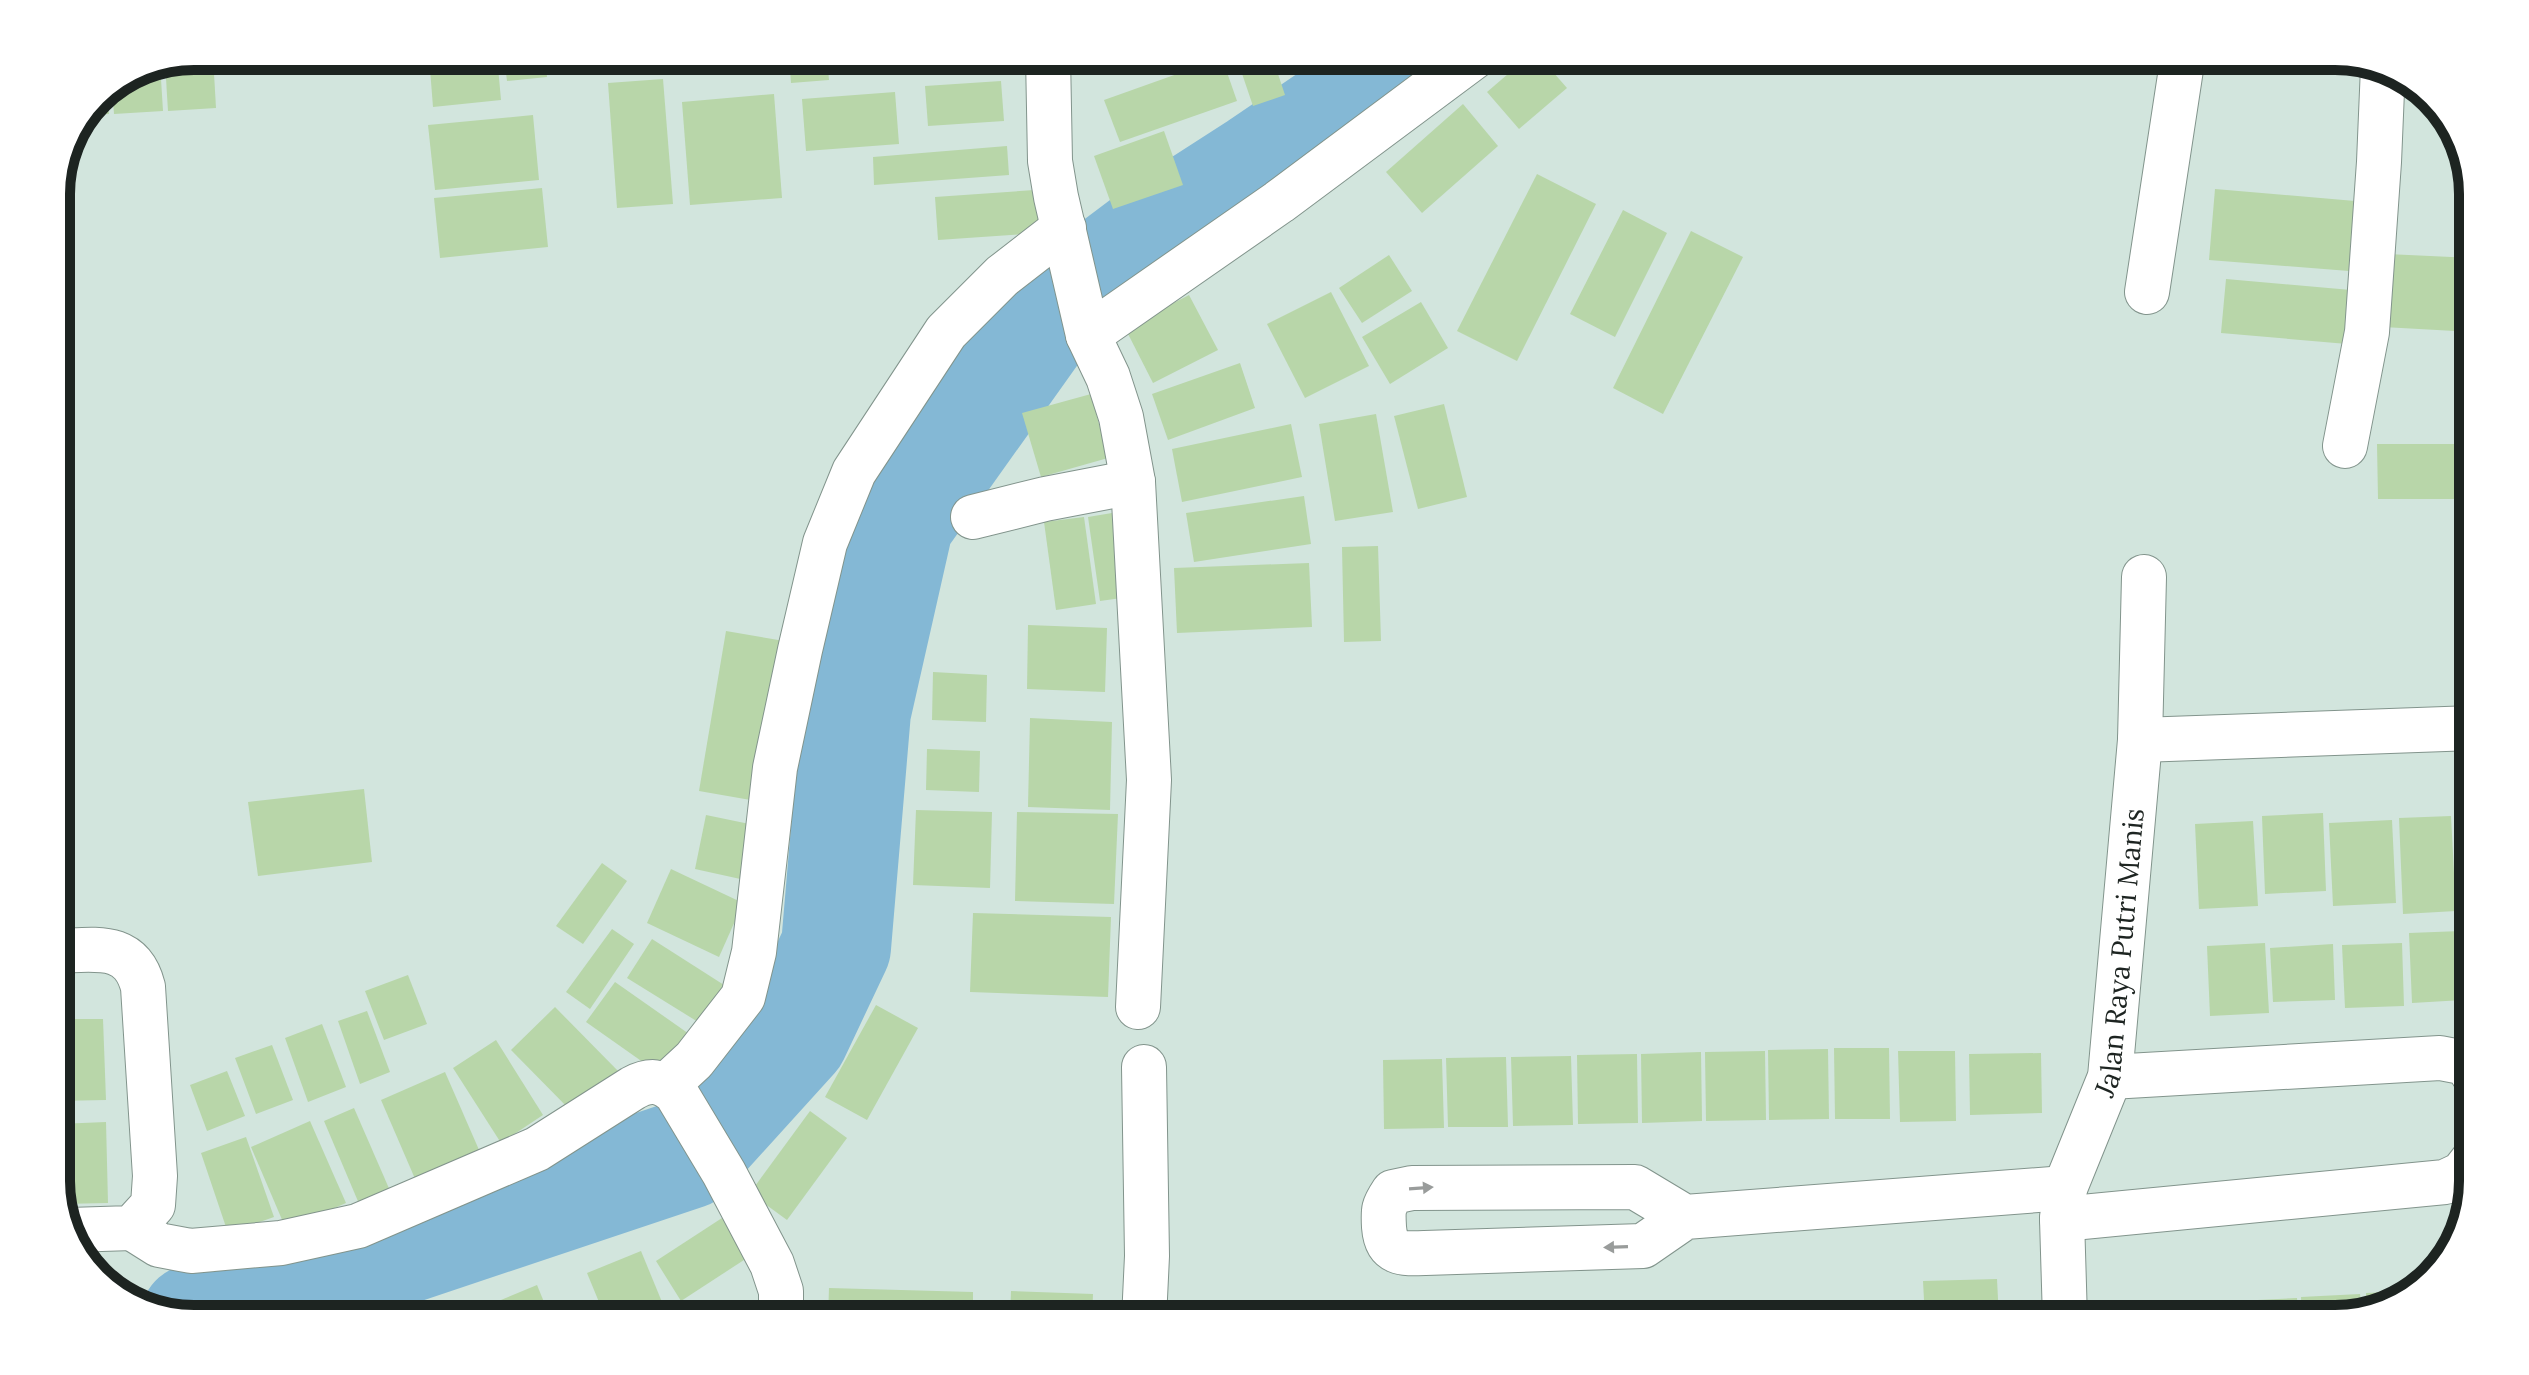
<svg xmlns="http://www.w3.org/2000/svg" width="2529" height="1375" font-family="Lora,serif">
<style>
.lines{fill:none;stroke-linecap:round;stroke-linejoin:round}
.river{stroke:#84b8d5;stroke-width:110}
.building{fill:#b8d6a9}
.minor-casing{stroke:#82948c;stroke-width:46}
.minor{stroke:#fff;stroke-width:44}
.oneway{fill:#999c9b}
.labels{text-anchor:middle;stroke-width:8;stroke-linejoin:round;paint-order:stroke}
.street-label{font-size:28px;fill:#1d2421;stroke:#fff}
.rim{fill:none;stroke:#1d2421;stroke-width:10}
</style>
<rect width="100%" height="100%" fill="#d2e5dd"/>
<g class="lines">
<path class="river" d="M195 1319 687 1154 794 1036 836 947 856 711 899 521 1042 320 1171 223 1258 167 1421 56"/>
</g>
<g class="building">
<path d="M194 56H213L216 108 168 111 165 62Z"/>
<path d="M429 56H497L501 100 433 107Z"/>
<path d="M504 56H545L547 77 507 81Z"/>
<path d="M789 56H827L829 80 791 83Z"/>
<path d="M843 56H970V63L844 72Z"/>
<path d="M1073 56H1164V71L1073 70Z"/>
<path d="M1236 56H1272L1285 95 1253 106Z"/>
<path d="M1529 56H1539L1567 88 1519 129 1487 92Z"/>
<path d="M1222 58 1237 101 1120 142 1104 100Z"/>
<path d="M160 63 163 111 114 114 112 86 141 66Z"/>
<path d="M663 79 673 204 617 208 608 83Z"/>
<path d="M1001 81 1004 121 928 126 925 86Z"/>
<path d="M107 89 109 114 88 115 97 96Z"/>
<path d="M895 92 899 144 806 151 802 99Z"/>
<path d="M774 94 782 198 690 205 682 102Z"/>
<path d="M1463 104 1498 146 1422 213 1386 172Z"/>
<path d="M533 115 539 180 435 190 428 125Z"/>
<path d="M1164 131 1183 185 1113 209 1094 156Z"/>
<path d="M1007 146 1009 175 874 185 873 157Z"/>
<path d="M1537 174 1596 204 1517 361 1457 331Z"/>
<path d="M542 188 548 247 440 258 434 198Z"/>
<path d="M1049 189 1052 232 938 240 935 197Z"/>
<path d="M2215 189 2355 201 2349 271 2209 260Z"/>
<path d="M1623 210 1667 233 1615 337 1570 314Z"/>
<path d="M1691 231 1743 257 1663 414 1613 388Z"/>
<path d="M2387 254 2473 258V332L2383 327Z"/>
<path d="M1389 255 1412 291 1362 323 1339 288Z"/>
<path d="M2226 279 2351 290 2347 344 2221 333Z"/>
<path d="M1331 292 1369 366 1305 398 1267 324Z"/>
<path d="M1189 295 1218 350 1153 383 1125 328Z"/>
<path d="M1421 302 1448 348 1390 384 1362 337Z"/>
<path d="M1240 363 1255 408 1168 440 1152 394Z"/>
<path d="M1091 394 1108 458 1041 477 1022 413Z"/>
<path d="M1444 404 1467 497 1418 509 1394 416Z"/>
<path d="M1376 414 1393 512 1335 521 1319 424Z"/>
<path d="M1291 424 1302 477 1182 502 1172 449Z"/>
<path d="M2377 444H2473V499H2378Z"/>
<path d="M1304 496 1311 544 1194 562 1186 513Z"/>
<path d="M1124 511 1136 596 1100 601 1088 517Z"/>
<path d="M1084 517 1096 604 1056 610 1044 522Z"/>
<path d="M1378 546 1381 641 1344 642 1342 547Z"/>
<path d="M1309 563 1312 627 1177 633 1174 568Z"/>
<path d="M1028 625 1107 628 1105 692 1027 689Z"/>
<path d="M726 631 790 642 762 802 699 791Z"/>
<path d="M933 672 987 675 986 722 932 720Z"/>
<path d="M1030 718 1112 722 1110 810 1028 807Z"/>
<path d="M927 749 980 751 979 792 926 790Z"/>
<path d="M364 789 372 862 258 876 248 802Z"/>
<path d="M916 810 992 812 990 888 913 885Z"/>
<path d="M1017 812 1118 814 1114 904 1015 901Z"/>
<path d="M2323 813 2326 891 2265 894 2262 816Z"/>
<path d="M706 815 764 827 754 882 695 869Z"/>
<path d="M2451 816 2456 911 2403 914 2399 818Z"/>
<path d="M2463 819H2473V903H2467Z"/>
<path d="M2392 820 2396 903 2333 906 2329 823Z"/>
<path d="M2253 821 2258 906 2199 909 2195 824Z"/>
<path d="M602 863 627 881 583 944 556 926Z"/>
<path d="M671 869 743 903 719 957 647 923Z"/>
<path d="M973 913 1111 917 1108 997 970 992Z"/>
<path d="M2466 928H2473V999L2470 1000Z"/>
<path d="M612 929 634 944 590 1009 566 992Z"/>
<path d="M2461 931 2463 1000 2412 1003 2409 933Z"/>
<path d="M652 939 735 992 711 1030 627 978Z"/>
<path d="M2265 943 2269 1013 2210 1016 2207 946Z"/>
<path d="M2402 943 2404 1006 2345 1008 2342 945Z"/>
<path d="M2333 944 2335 1000 2273 1002 2270 948Z"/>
<path d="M408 975 427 1024 384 1040 365 991Z"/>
<path d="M615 982 692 1036 664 1077 586 1022Z"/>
<path d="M876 1005 918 1028 867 1120 825 1097Z"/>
<path d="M555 1007 620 1073 576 1116 511 1050Z"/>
<path d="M367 1011 390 1072 360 1084 338 1021Z"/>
<path d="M56 1019H103L106 1100 57 1101Z"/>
<path d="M322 1024 346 1087 308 1102 285 1038Z"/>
<path d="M496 1040 543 1115 501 1143 453 1068Z"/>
<path d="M272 1045 293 1100 256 1114 235 1058Z"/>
<path d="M1834 1048H1889L1890 1119H1835Z"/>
<path d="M1828 1049 1829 1119 1769 1120 1768 1050Z"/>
<path d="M1765 1051 1766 1120 1706 1121 1705 1052Z"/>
<path d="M1898 1051H1955L1956 1121 1900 1122Z"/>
<path d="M1701 1052 1702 1121 1642 1123 1641 1054Z"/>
<path d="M2041 1053 2042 1113 1970 1115 1969 1054Z"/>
<path d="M1637 1054 1638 1123 1578 1124 1577 1055Z"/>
<path d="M1571 1056 1573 1125 1513 1126 1511 1057Z"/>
<path d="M1506 1057 1508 1127H1448L1446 1058Z"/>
<path d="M1442 1059 1444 1128 1384 1129 1383 1060Z"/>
<path d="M227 1071 245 1116 207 1131 190 1085Z"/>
<path d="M445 1072 483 1159 419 1188 381 1100Z"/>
<path d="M354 1108 391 1193 360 1206 324 1121Z"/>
<path d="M810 1111 847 1138 787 1220 750 1193Z"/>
<path d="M310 1121 346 1203 286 1229 251 1147Z"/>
<path d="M106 1122 108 1203 61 1204 58 1124Z"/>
<path d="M246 1137 274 1217 228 1233 201 1153Z"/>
<path d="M722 1218 747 1258 681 1301 656 1261Z"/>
<path d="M641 1251 669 1319H606L587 1273Z"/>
<path d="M1997 1279 1999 1319H1925L1923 1281Z"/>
<path d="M537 1285 551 1319H455Z"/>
<path d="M829 1288 973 1292V1319H828Z"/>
<path d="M1011 1291 1093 1294 1092 1319H1010Z"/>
<path d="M2414 1291 2405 1300 2367 1311 2366 1293Z"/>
<path d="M2360 1294 2362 1312 2336 1319H2302L2301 1297Z"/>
<path d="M2297 1298 2298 1319H2238L2237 1301Z"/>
<path d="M1842 1309 1843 1319H1787L1786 1312Z"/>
</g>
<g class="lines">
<g class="minor-casing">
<g id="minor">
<path d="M1048 56 1050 161 1056 197 1088 335 1108 377 1121 417 1133 482 1149 780 1138 1007"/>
<path d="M2147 292 2183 56"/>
<path d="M1088 335 1279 202 1475 56"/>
<path d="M2345 446 2367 332 2379 162 2383 67"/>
<path d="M973 517 1045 499 1133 482"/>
<path d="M2140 740 2473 728"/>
<path d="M56 951C95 950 131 941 143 987L155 1176 153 1205 132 1228 70 1230"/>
<path d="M2110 1077 2440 1058 2466 1063 2473 1074"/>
<path d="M667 1085 694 1060 743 997 754 952 775 768 800 650 825 543 854 472 946 332 1002 276 1064 228"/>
<path d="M1685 1217 1635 1187 1412 1188 1393 1192C1383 1207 1383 1209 1384 1227 1386 1255 1403 1254 1425 1253L1643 1246 1685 1217 2065 1188"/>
<path d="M2062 1219 2445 1182 2462 1174 2473 1160"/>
<path d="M132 1228 159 1245 191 1251 281 1243 358 1226 537 1149 633 1088C650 1079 661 1080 676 1093L724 1173 772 1264 781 1291V1319"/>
<path d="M1144 1319 1147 1256 1144 1067"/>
<path id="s1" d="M2065 1319 2062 1219 2065 1188 2110 1077 2140 740 2144 577"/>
</g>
</g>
<use href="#minor" class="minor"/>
</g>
<defs><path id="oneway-solid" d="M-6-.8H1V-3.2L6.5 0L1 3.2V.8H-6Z" transform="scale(2)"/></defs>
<g class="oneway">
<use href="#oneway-solid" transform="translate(1421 1188) rotate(-4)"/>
<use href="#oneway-solid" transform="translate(1616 1247) rotate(178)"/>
</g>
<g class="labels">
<g class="street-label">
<text dy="10" stroke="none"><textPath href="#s1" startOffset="376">Jalan Raya Putri Manis</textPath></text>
</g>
</g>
<path d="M0 0H2529V1375H0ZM194 70H2335A124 124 0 0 1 2459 194V1181A124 124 0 0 1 2335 1305H194A124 124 0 0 1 70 1181V194A124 124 0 0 1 194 70Z" fill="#fff" fill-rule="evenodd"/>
<path class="rim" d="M194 70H2335A124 124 0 0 1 2459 194V1181A124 124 0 0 1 2335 1305H194A124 124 0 0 1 70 1181V194A124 124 0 0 1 194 70Z"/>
</svg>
